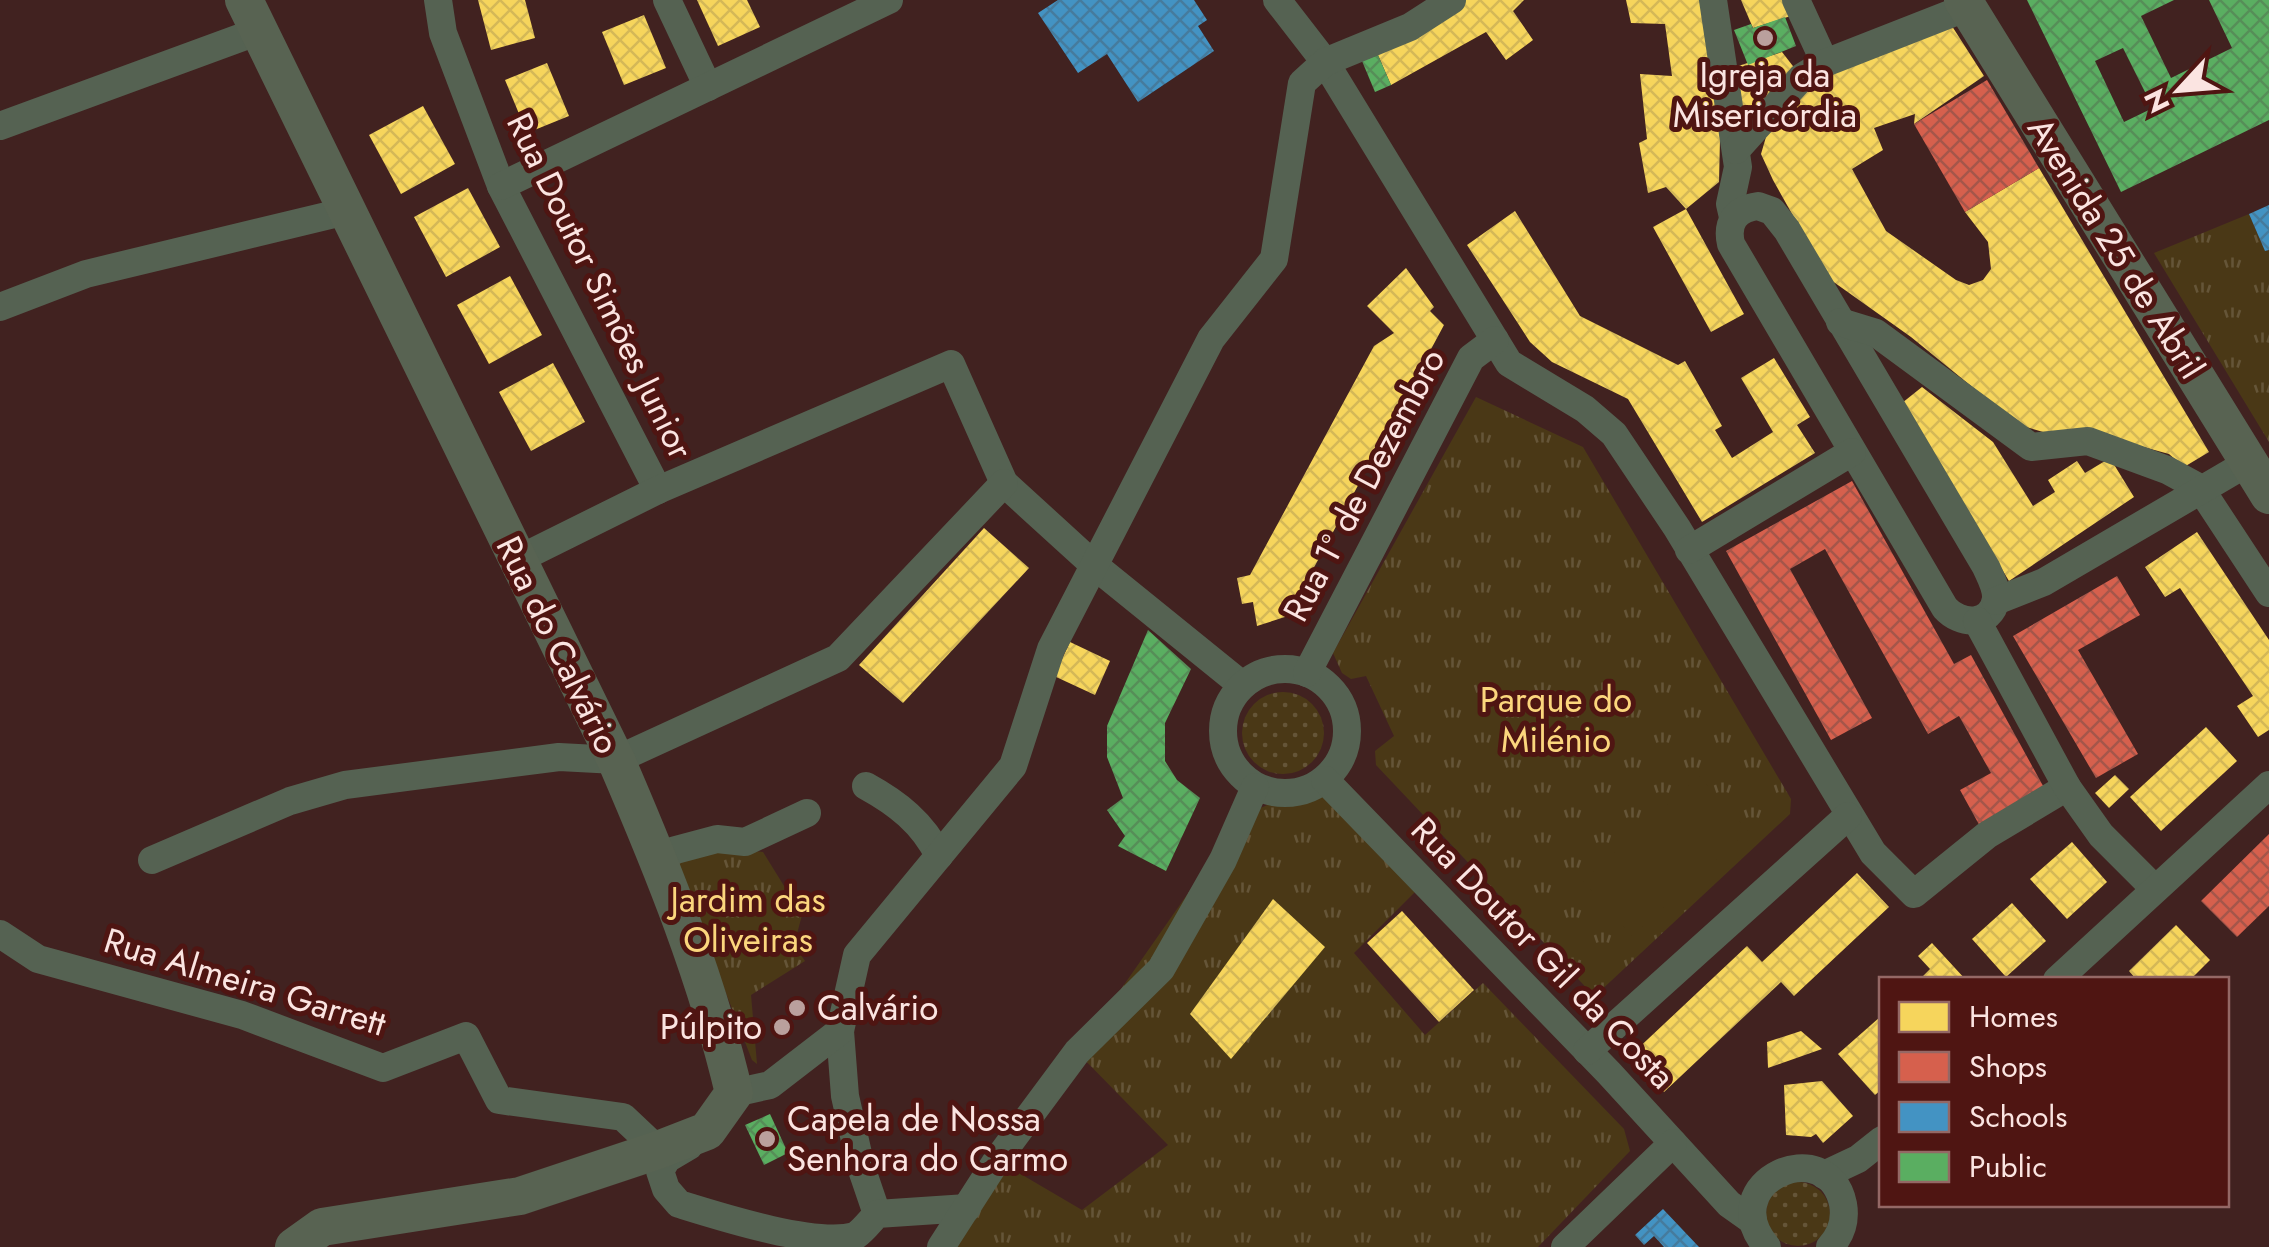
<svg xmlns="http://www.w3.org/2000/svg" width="2269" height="1247" font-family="Jost,sans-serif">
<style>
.grass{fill:url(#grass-dots)}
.park{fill:url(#park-tufts)}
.pitch{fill:#4a3816}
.homes{fill:url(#homes-cross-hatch)}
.shops{fill:url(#shops-cross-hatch)}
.schools{fill:url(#schools-cross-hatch)}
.public{fill:url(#public-cross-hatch);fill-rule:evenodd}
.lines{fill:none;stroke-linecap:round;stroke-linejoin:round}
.street{stroke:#556252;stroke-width:28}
.secondary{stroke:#586352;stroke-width:38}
.poi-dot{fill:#baa09d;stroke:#4f1512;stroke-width:4}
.labels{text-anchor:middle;stroke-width:10;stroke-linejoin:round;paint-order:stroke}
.poi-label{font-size:35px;fill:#fbe4e1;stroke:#4f1512;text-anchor:start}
.street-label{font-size:35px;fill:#fbe4e1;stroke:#4f1512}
.park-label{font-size:35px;fill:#fbd67d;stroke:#4f1512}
</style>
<defs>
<pattern id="grass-dots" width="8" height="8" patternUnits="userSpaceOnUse" patternTransform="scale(2.5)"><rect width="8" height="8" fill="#4a3816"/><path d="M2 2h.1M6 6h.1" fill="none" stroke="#655538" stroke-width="1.8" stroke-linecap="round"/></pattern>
<pattern id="park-tufts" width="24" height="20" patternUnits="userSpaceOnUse" patternTransform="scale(2.5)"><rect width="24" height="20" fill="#4a3816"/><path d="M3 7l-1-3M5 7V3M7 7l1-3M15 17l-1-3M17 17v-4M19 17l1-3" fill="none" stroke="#655538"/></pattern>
<pattern id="homes-cross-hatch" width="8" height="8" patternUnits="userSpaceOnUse" patternTransform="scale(2.5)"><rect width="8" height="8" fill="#f6d55c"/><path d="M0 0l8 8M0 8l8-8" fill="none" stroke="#d4b857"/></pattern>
<pattern id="shops-cross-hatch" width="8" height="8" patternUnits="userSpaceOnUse" patternTransform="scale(2.5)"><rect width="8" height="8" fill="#d6604d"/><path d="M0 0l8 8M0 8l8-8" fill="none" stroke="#a5564a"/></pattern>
<pattern id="schools-cross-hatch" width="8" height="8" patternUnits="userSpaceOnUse" patternTransform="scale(2.5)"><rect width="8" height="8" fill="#4393c3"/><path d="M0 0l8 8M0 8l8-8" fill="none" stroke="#457b9d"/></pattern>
<pattern id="public-cross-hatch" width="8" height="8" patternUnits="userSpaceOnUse" patternTransform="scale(2.5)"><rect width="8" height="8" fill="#5aae61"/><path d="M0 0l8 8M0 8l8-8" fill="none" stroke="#568e58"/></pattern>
</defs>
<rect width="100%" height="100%" fill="#412220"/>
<g class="grass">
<circle cx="1283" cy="733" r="41"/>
<circle cx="1798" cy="1214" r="32"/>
</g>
<g class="park">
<path d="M2249 214 2265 251 2269 250V442L2154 253Z"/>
<path d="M1476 397 1583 447 1791 799 1790 814 1596 995 1597 999 1376 765 1375 751 1394 736 1366 676 1351 679 1342 673 1333 653Z"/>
<path d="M1325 780 1425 882 1354 953 1425 1035 1483 983 1624 1129 1630 1151 1538 1247H949L997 1160 1082 1210 1168 1145 1077 1052 1242 816Z"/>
<path d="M725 848 763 852 802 915 794 945 805 961 751 995 757 1064 752 1060 674 859Z"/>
</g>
<path class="pitch" d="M1699 776 1748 831 1632 936 1583 881Z"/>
<g class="homes">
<path d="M478 0H525L535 38 491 50Z"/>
<path d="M697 0H747L760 27 718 46Z"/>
<path d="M1464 0H1524L1513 11 1533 40 1506 60 1486 32 1391 85 1378 55Z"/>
<path d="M1626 0H1703L1720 138 1719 182 1686 209 1744 314 1711 332 1653 227 1686 209 1666 187 1648 193 1639 143 1647 139 1640 74 1672 76 1665 24 1631 23Z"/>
<path d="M1741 0H1787L1794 15 1753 28Z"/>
<path d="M644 15 666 68 624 85 602 32Z"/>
<path d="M1950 23 1984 76 1914 124 1915 114 1874 128 1883 150 1852 169 1886 231 1956 280 1969 285 1983 280 1991 269 1988 242 1965 212 2039 168 2209 452 2184 467 2169 454 2107 437 2050 434 2019 425 1911 337 1828 278 1773 180 1761 154 1773 113 1827 71Z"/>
<path d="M1782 52 1796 70 1745 128 1735 67Z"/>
<path d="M547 63 569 116 527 133 505 80Z"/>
<path d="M423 106 455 164 401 194 369 135Z"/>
<path d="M468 188 500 247 446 277 414 217Z"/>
<path d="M1515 211 1580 316 1678 365 1685 361 1722 426 1715 430 1732 458 1773 432 1741 378 1774 358 1810 417 1797 425 1815 453 1702 522 1628 399 1552 362 1530 342 1467 245Z"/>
<path d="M1406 268 1434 307 1430 311 1444 325 1288 616 1257 626 1253 602 1242 604 1237 578 1250 575 1374 346 1394 333 1367 306Z"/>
<path d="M510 276 542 335 489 364 457 305Z"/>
<path d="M553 363 585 422 531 451 499 392Z"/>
<path d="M1922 387 1993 442 2033 506 2055 492 2048 480 2077 461 2085 473 2110 458 2134 497 2009 581 1902 403Z"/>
<path d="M984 528 1029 568 903 703 859 665Z"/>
<path d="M2197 532 2269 640V730L2258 737 2237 706 2253 696 2180 588 2165 597 2145 567Z"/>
<path d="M1070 642 1110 661 1095 695 1054 676Z"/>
<path d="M2206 727 2237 761 2161 831 2130 797Z"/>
<path d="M2115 775 2129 789 2109 808 2095 793Z"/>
<path d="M2072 842 2107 882 2067 919 2030 879Z"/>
<path d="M1857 873 1889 907 1794 996 1781 982 1664 1092 1654 1081 1651 1083 1631 1055 1747 946 1762 962Z"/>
<path d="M1273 899 1325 947 1231 1059 1190 1014Z"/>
<path d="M2012 903 2046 941 2006 977 1972 939Z"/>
<path d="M1402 911 1474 990 1439 1022 1367 943Z"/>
<path d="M2176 925 2210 960 2190 980H2137L2129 971Z"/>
<path d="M1932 943 1966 980H1919L1930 969 1918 956Z"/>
<path d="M1880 1017 1882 1089 1875 1095 1838 1054Z"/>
<path d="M1801 1031 1822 1049 1768 1068 1767 1042Z"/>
<path d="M1822 1081 1853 1116 1823 1143 1816 1134 1811 1137 1786 1135 1784 1085Z"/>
</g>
<g class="shops">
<path d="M1987 80 2039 168 1965 212 1914 124Z"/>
<path d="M1852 481 1954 664 1971 655 2047 793 1982 830 1960 790 1991 773 1959 716 1928 734 1825 549 1790 569 1872 718 1831 740 1726 551Z"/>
<path d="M2117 576 2140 615 2078 650 2138 754 2096 778 2013 636Z"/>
<path d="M2269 834V906L2237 937 2201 901Z"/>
</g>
<g class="schools">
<path d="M1058 0H1194L1207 20 1198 26 1214 51 1138 102 1107 54 1078 73 1038 13Z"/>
<path d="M2269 205V250L2265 251 2249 214Z"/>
<path d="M1663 1209 1699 1247H1664L1654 1236 1644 1245 1635 1235Z"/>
</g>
<g class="public">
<path d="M2027 0H2174L2141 16 2171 78 2232 48 2209 0H2269V120L2121 192ZM2123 48 2153 108 2124 122 2095 61Z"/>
<path d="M1785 17 1796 46 1748 65 1734 30 1751 24 1753 28Z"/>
<path d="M1378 55 1391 85 1375 92 1362 61Z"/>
<path d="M1148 630 1191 669 1165 723V761L1177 780 1200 798 1166 871 1118 846 1125 836 1107 810 1123 798 1107 757V726Z"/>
<path d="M770 1114 788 1153 764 1165 745 1125Z"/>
</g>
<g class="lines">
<g class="street">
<path d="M438 0 443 33 501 186 658 490"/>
<path d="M667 0 708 87"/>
<path d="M1277 0 1325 62 1509 363 1585 409 1614 434 1677 528 1873 853 1914 894 1987 835 2067 787"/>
<path d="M1713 0 1738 167 1730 204 1733 217"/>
<path d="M1796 0 1825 63"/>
<path d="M0 126 259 31"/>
<path d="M1736 150 1802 77 1825 63 1968 7"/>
<path d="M501 186 889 0"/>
<path d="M1758 206 1772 211 1787 230 1986 567C1990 576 1997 588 1996 599 1991 627 1960 625 1945 608L1731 244C1726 222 1736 209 1758 206Z"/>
<path d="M0 307 86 274 347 211"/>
<path d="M1840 322 1876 333 2031 447 2088 441 2167 470 2200 488 2269 593"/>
<path d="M1689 550 1852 452"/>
<path d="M517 560 658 490 951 364 1004 483 1095 566 1242 685"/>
<path d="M1996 601 2044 582 2249 462"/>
<path d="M1977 621 2067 787 2101 835 2155 889"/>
<circle cx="1285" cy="731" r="62"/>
<path d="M1307 673 1471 358 1495 340"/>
<path d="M1325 780 1609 1073 1729 1204 1753 1221"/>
<path d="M866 786C897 803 923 823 939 856"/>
<path d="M657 855 717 839 745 842 807 813"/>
<path d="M152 860 290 801 345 785 559 757 616 760 838 658 1004 483"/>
<path d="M0 934 38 959 242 1015 383 1068 466 1036 499 1100 623 1117 658 1150"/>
<path d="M2057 980 2269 785"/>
<path d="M840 1031 845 1096 861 1167 877 1214"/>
<path d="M1587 1051 1848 816"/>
<path d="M734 1093 770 1085 840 1031 857 955 1013 766 1051 649 1211 339 1274 259 1302 83 1325 62 1410 27 1452 0"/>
<path d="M689 1146 667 1159 660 1171 666 1189 679 1204C721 1217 815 1247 855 1236 863 1231 871 1220 877 1214L967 1208"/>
<path d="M1824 1175 1858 1159 1882 1140"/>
<path d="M941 1247 997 1160 1077 1052 1161 969 1223 860 1255 787"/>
<path d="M1565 1247 1673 1143"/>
<path d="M1767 1247C1712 1182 1828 1131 1843 1204 1846 1221 1841 1235 1830 1247"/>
</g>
<g class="secondary">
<path d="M244 0 616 760C663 869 707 978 734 1093L707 1131 658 1150 520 1196 322 1227 294 1247"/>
<path d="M1963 0 2269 495"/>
</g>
</g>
<g class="poi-dot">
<circle cx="1765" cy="38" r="10"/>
<circle cx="797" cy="1008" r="10"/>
<circle cx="782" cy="1027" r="10"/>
<circle cx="767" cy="1139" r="10"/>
</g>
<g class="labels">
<g class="poi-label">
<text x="1765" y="87" text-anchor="middle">Igreja da<tspan x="1765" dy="40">Misericórdia</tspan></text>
<text x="817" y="1020">Calvário</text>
<text x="762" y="1039" text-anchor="end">Púlpito</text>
<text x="787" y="1131">Capela de Nossa<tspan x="787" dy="40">Senhora do Carmo</tspan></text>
</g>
<g class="street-label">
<text transform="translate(2116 248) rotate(58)" y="12">Avenida 25 de Abril</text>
<text transform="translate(600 286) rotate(64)" y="12">Rua Doutor Simões Junior</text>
<text transform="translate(1364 485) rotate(-62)" y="12">Rua 1º de Dezembro</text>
<text transform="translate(558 645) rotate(64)" y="12">Rua do Calvário</text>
<text transform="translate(1543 953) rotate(46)" y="12">Rua Doutor Gil da Costa</text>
<text transform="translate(245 982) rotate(17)" y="12">Rua Almeira Garrett</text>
</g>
<g class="park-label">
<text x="1556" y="712">Parque do<tspan x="1556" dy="40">Milénio</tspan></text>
<text x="748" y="912">Jardim das<tspan x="748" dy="40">Oliveiras</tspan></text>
</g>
</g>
<rect x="1879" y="977" width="350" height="230" fill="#4f1512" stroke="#946865" stroke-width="2.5"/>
<rect x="1899" y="1002" width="50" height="30" fill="#f6d55c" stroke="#946865" stroke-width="2.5"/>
<text x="1969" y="1027" font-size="30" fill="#fbe4e1">Homes</text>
<rect x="1899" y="1052" width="50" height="30" fill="#d6604d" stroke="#946865" stroke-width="2.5"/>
<text x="1969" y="1077" font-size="30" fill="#fbe4e1">Shops</text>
<rect x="1899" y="1102" width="50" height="30" fill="#4393c3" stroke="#946865" stroke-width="2.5"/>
<text x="1969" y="1127" font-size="30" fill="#fbe4e1">Schools</text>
<rect x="1899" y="1152" width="50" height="30" fill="#5aae61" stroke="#946865" stroke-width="2.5"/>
<text x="1969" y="1177" font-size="30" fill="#fbe4e1">Public</text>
<g transform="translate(2179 90) rotate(244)" stroke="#4f1512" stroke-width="8" paint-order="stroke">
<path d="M0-8L18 38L0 25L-18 38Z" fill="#fbe4e1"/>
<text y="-15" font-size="28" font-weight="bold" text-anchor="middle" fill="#fbe4e1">N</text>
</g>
</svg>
